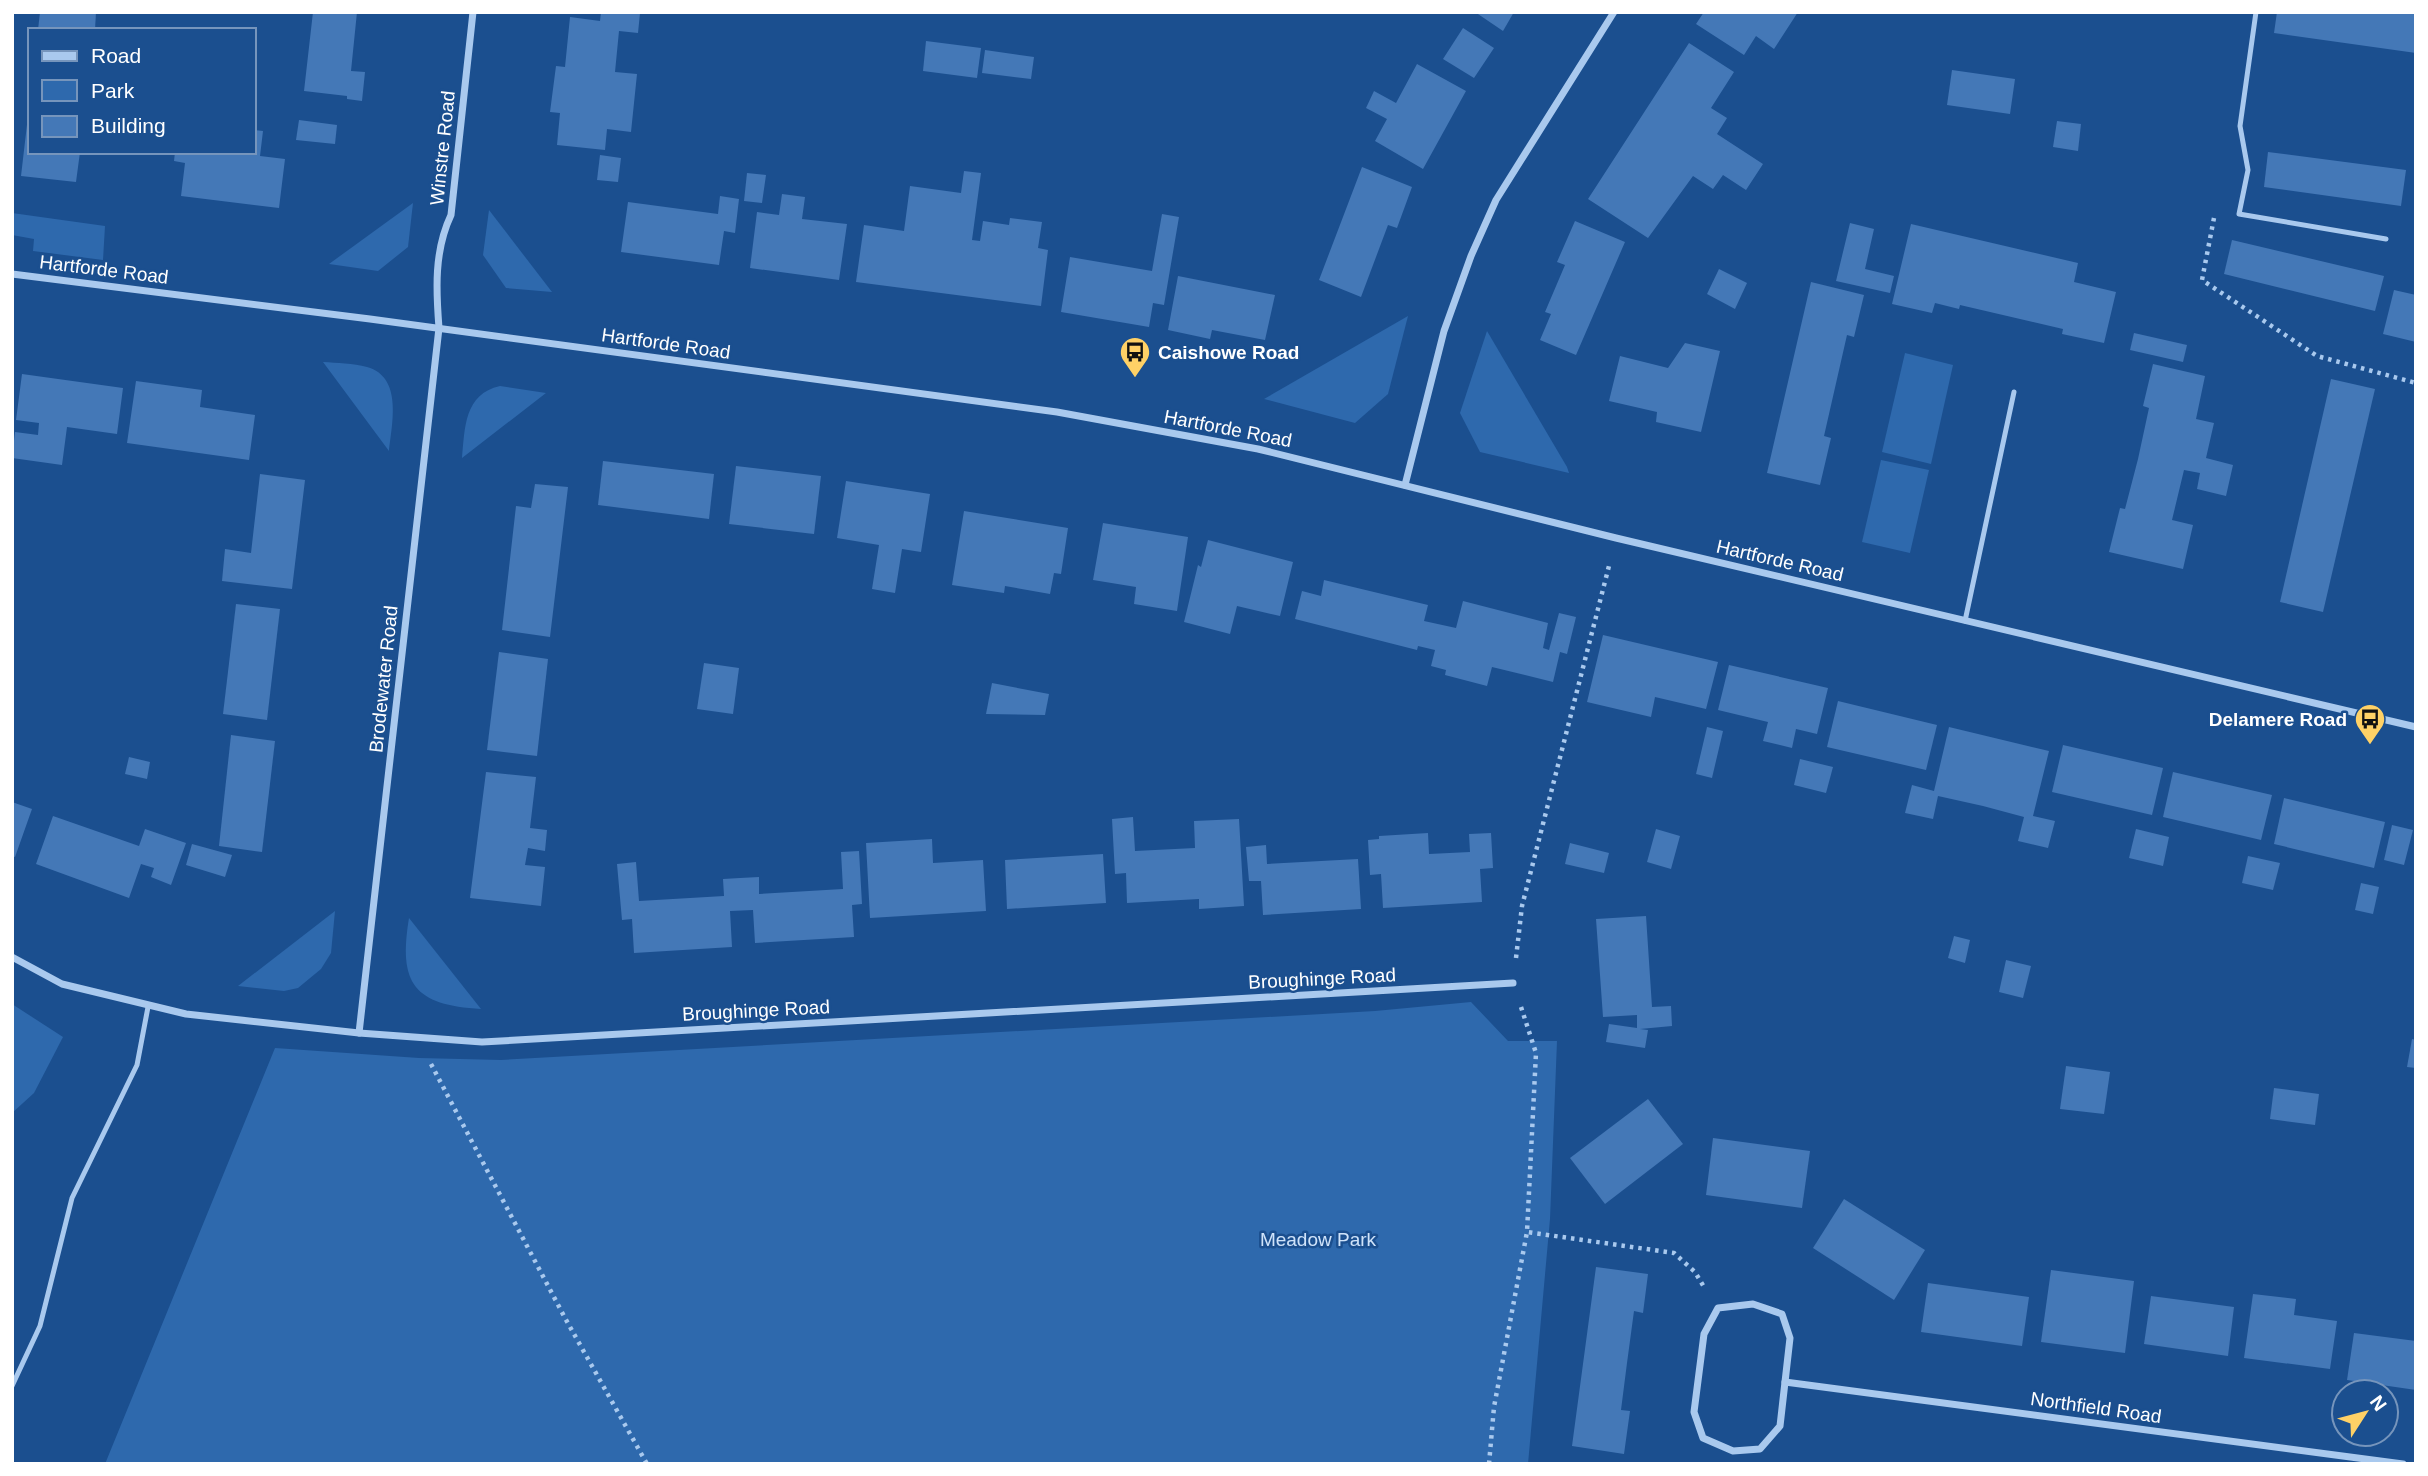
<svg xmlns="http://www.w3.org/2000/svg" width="2428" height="1476" font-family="Helvetica,sans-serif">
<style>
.green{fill:#2e69ad}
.building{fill:#4478b7}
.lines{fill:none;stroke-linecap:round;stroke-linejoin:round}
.path{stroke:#a9c9ee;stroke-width:4.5;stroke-dasharray:3.5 5;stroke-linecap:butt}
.service{stroke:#a9c9ee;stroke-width:5}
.minor{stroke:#a9c9ee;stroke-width:7}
.labels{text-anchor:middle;stroke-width:5;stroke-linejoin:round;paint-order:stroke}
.street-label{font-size:19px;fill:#fff;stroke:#1b4f8f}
.poi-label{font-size:19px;font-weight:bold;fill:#fff;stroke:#1b4f8f;text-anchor:start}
.park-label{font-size:19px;fill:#cfe3fa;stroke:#1b4f8f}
</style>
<rect width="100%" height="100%" fill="#1b4f8f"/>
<g class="green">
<path d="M413 203 408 247 378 271 329 264Z"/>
<path d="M489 210 552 292 506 288 483 255Z"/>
<path d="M12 213 105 226 103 260 33 251 34 239 12 235Z"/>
<path d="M1408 316 1388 394 1355 423 1264 399Z"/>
<path d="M1487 331 1567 467 1569 473 1480 452 1460 413Z"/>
<path d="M1905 353 1953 365 1931 464 1882 452Z"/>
<path d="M323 362C337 363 353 363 367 367 403 377 392 424 389 451Z"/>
<path d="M500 386 546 393 462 458C465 428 464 394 500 386Z"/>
<path d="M1881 460 1929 470 1910 553 1862 542Z"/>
<path d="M335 911 331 953 321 969 298 988 284 991 238 986Z"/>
<path d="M409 918 481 1009C414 1005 398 984 409 918Z"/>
<path d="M1471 1002 1508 1041H1557L1550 1219 1528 1464H105L275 1048 419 1058 501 1060 1375 1011Z"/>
<path d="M12 1004 63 1037 34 1093 12 1113Z"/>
</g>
<g class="building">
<path d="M40 12H96L95 30H38Z"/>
<path d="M313 12H357L351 71 365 72 362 101 347 99V96L304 91Z"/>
<path d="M601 12 640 13 638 33 619 31 615 72 637 74 631 132 607 129 605 150 557 145 560 113 550 112 556 66 565 67 570 17 600 21Z"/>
<path d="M1475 12H1514L1503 31Z"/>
<path d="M1704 12H1798L1774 49 1756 36 1744 55 1696 24Z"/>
<path d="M2277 12H2416V53L2274 33Z"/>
<path d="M1463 28 1494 48 1474 78 1443 59Z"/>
<path d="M926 41 981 48 977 78 923 71Z"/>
<path d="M1689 43 1734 72 1711 108 1727 118 1717 134 1763 164 1746 190 1723 175 1713 189 1693 176 1648 238 1588 199Z"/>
<path d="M985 50 1034 57 1031 79 982 73Z"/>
<path d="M1417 64 1466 91 1423 169 1375 141 1387 119 1366 108 1374 91 1396 103Z"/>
<path d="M1952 70 2015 79 2010 114 1947 105Z"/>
<path d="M28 116 30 152H80L76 182 21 176Z"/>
<path d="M299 120 337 125 335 144 296 140Z"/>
<path d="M2057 121 2081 124 2078 151 2053 147Z"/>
<path d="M254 130 263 131 260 156 285 159 279 208 181 196 185 163 174 161 175 152H254Z"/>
<path d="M2268 152 2406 170 2401 206 2264 187Z"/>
<path d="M600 155 621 158 618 182 597 180Z"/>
<path d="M1362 167 1412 187 1397 228 1388 225 1361 297 1319 280Z"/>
<path d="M964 171 981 173 972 240 980 241 983 221 1009 225 1010 218 1042 222 1038 248 1048 250 1041 306 856 282 864 225 904 231 910 186 961 193Z"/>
<path d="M747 173 766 175 762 203 744 201Z"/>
<path d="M782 194 805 197 802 219 847 224 839 280 750 268 757 212 779 215Z"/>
<path d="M720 196 739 199 735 233 724 231 719 265 621 252 628 202 718 214Z"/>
<path d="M1162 214 1179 217 1164 305 1153 303 1149 327 1061 312 1070 257 1152 271Z"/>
<path d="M1575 221 1625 242 1576 355 1540 340 1551 314 1545 312 1565 265 1557 262Z"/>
<path d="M1850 223 1874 229 1865 269 1894 276 1890 293 1836 281Z"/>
<path d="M1911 224 2078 263 2074 282 2116 292 2104 343 2062 334 2063 329 1960 305 1959 309 1935 303 1932 313 1892 304Z"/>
<path d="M2232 240 2384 276 2375 311 2224 274Z"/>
<path d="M1719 269 1747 283 1735 309 1707 294Z"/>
<path d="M1178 276 1275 295 1265 340 1212 330 1210 339 1168 330Z"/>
<path d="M1811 282 1864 295 1854 337 1847 335 1824 436 1831 438 1820 485 1767 473Z"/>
<path d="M2394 290 2416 295V342L2383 334Z"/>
<path d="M2134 333 2187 345 2183 362 2130 350Z"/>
<path d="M1685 343 1720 351 1701 432 1656 422 1657 412 1609 401 1620 356 1668 368Z"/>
<path d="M2153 364 2205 376 2196 419 2214 423 2206 458 2233 465 2226 496 2197 489 2200 473 2184 470 2172 520 2193 525 2183 569 2109 552 2120 508 2125 509 2138 459 2149 408 2143 406Z"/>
<path d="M22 374 123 388 117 434 67 427 62 465 12 458 15 432 38 435 39 423 16 420Z"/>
<path d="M2331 379 2375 389 2323 612 2280 602Z"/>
<path d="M136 381 202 390 200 407 255 415 249 460 127 443Z"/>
<path d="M603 461 714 474 709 519 598 505Z"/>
<path d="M736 466 821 476 814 534 729 524Z"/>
<path d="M260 474 305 480 292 589 222 581 225 549 251 553Z"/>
<path d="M846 481 930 494 921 552 902 549 895 593 872 589 879 545 837 538Z"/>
<path d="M535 484 568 487 550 637 502 630 516 506 531 508Z"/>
<path d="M964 511 1068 528 1061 574 1054 573 1050 594 1005 586 1004 593 952 585Z"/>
<path d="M1103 523 1188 537 1177 611 1134 604 1136 587 1093 580Z"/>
<path d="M1208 540 1293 562 1280 616 1237 606 1230 634 1184 622 1198 565 1201 567Z"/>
<path d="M1324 580 1428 605 1424 621 1456 628 1463 601 1548 623 1543 648 1549 650 1559 613 1576 617 1567 654 1560 652 1553 682 1492 667 1487 686 1445 675 1446 670 1431 666 1435 650 1418 646 1417 650 1295 619 1302 591 1321 596Z"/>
<path d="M236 604 280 609 267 720 223 714Z"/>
<path d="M1603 635 1718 662 1706 709 1655 697 1651 717 1587 702Z"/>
<path d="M499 652 548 659 537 756 487 750Z"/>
<path d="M704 663 739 668 733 714 697 709Z"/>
<path d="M1729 665 1828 688 1817 734 1796 729 1792 748 1763 741 1768 722 1718 710Z"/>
<path d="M992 683 1049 694 1045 715 986 714Z"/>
<path d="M1838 701 1937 725 1926 770 1827 747Z"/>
<path d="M1707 727 1723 731 1712 778 1696 774Z"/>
<path d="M1949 727 2049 751 2033 816 2055 821 2048 848 2018 841 2024 817 1983 806 1938 796 1933 819 1905 813 1912 785 1934 791Z"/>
<path d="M231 735 275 741 262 852 219 846Z"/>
<path d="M2063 745 2163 768 2152 815 2052 792Z"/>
<path d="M129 757 150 762 147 779 125 774Z"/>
<path d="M1800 759 1833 767 1826 793 1794 785Z"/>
<path d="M486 772 536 777 530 828 547 830 545 851 528 848 525 865 545 867 541 906 470 898Z"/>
<path d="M2173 772 2272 795 2261 840 2163 817Z"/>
<path d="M2284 798 2385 822 2374 868 2274 844Z"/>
<path d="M12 802 32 809 15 857 12 856Z"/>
<path d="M53 816 139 846 145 829 186 843 171 885 151 877 154 868 141 864 129 898 36 864Z"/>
<path d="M1133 817 1135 851 1195 848 1194 821 1239 819 1244 906 1199 909V899L1127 903 1126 873 1115 874 1112 819Z"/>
<path d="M2392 825 2413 830 2404 865 2384 860Z"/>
<path d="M1656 829 1680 836 1671 869 1647 862Z"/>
<path d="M2136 829 2169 837 2163 866 2129 858Z"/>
<path d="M1428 833 1429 854 1470 852 1469 834 1491 833 1493 868 1480 869 1482 902 1383 908 1381 874 1370 875 1368 840 1379 839V836Z"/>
<path d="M932 839 933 863 983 860 986 911 870 918 866 843Z"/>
<path d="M1570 843 1609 853 1604 873 1565 864Z"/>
<path d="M192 844 232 855 225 877 186 865Z"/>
<path d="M1266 845 1267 864 1358 859 1361 909 1263 915 1261 881H1249L1246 847Z"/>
<path d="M859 851 862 904 852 905 854 937 755 943 753 910 730 911 732 947 634 953 632 919 622 920 617 864 636 862 639 901 724 896 723 879 740 878 759 877V894L843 889 841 852Z"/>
<path d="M1103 854 1106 903 1007 909 1005 860Z"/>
<path d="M2248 856 2280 863 2273 890 2242 883Z"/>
<path d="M2361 883 2379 887 2373 914 2355 910Z"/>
<path d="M1646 916 1652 1007 1671 1006 1672 1026 1640 1029 1648 1030 1645 1048 1606 1042 1609 1024 1637 1028V1015L1603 1017 1596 919Z"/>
<path d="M1954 936 1970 940 1965 963 1948 958Z"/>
<path d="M2006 960 2031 966 2023 998 1999 992Z"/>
<path d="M2412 1039 2416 1040V1068L2407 1067Z"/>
<path d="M2066 1066 2110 1072 2104 1114 2060 1109Z"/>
<path d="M2274 1088 2319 1094 2315 1125 2270 1119Z"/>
<path d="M1648 1099 1683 1144 1605 1204 1570 1158Z"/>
<path d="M1713 1138 1810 1151 1802 1208 1706 1195Z"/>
<path d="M1844 1199 1925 1250 1894 1300 1813 1248Z"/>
<path d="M1596 1267 1648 1274 1643 1313 1634 1311 1627 1363 1621 1410 1630 1411 1624 1454 1572 1446Z"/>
<path d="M2051 1270 2134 1281 2125 1353 2041 1342Z"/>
<path d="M1928 1283 2029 1297 2022 1346 1921 1332Z"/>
<path d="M2253 1294 2296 1299 2294 1315 2337 1321 2330 1369 2244 1358Z"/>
<path d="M2151 1296 2234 1307 2228 1356 2144 1344Z"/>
<path d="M2354 1333 2416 1341V1390L2347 1380Z"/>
</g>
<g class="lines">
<g class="path">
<path d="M2214 218 2202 280 2317 356 2416 383"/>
<path d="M1516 958 1522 906 1610 562"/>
<path d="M1521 1007 1536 1053 1527 1232 1674 1253 1695 1272 1704 1287"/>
<path d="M431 1064 565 1318 647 1464"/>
<path d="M1489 1464 1494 1407 1527 1232"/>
</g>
<g class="service">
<path d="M2256 12 2240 126 2248 170 2239 214 2386 239"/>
<path d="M1965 621 2014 392"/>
<path d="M12 1386 40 1326 72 1198 137 1065 148 1007"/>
</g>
<g class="minor">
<path d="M12 274 370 319 1057 412 1258 449 1616 538 2416 727"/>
<path d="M1405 485 1444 331 1471 256 1496 200 1614 12"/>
<path d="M12 957 62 984 186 1014 359 1033 482 1042 1513 983"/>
<path d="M359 1033 439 328C436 290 434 251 451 215L473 12"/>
<path d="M1753 1304 1782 1314 1790 1338 1780 1426 1760 1449 1733 1451 1703 1438 1694 1412 1704 1334 1718 1308Z"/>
<path d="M1785 1382 2403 1464"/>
</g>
</g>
<defs>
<g id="bus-pin" transform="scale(1.575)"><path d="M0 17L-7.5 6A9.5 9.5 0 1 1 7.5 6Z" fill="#ffd166" stroke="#1b4f8f"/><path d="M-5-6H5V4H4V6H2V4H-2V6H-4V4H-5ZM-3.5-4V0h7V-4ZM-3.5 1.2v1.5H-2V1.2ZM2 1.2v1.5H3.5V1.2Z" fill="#111"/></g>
</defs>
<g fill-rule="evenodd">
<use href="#bus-pin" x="1135" y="352"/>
<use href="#bus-pin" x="2370" y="719"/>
</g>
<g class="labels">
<g class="street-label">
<text transform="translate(442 148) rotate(-84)" y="7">Winstre Road</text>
<text transform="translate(104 269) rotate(7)" y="7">Hartforde Road</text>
<text transform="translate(666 343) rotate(8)" y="7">Hartforde Road</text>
<text transform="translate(1228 428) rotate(11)" y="7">Hartforde Road</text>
<text transform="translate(1780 560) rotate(13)" y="7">Hartforde Road</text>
<text transform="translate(383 679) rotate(-84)" y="7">Brodewater Road</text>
<text transform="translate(1322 978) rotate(-3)" y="7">Broughinge Road</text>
<text transform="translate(756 1010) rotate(-3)" y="7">Broughinge Road</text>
<text transform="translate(2096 1407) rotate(8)" y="7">Northfield Road</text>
</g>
<g class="poi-label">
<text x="1158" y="359">Caishowe Road</text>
<text x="2347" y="726" text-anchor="end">Delamere Road</text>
</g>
<g class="park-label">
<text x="1318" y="1246">Meadow Park</text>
</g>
</g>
<rect width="2428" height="1476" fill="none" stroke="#ffffff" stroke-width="28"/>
<rect x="28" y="28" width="228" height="126" fill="#1b4f8f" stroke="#7695bc" stroke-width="2"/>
<rect x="42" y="51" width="35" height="10" fill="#a9c9ee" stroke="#7695bc" stroke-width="2"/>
<text x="91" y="63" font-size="21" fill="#ffffff">Road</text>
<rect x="42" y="80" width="35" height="21" fill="#2e69ad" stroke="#7695bc" stroke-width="2"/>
<text x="91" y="98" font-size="21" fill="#ffffff">Park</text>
<rect x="42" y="116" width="35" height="21" fill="#4478b7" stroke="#7695bc" stroke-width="2"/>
<text x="91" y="133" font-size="21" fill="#ffffff">Building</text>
<g transform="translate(2365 1413) rotate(54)"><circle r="33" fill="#1b4f8f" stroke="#7695bc" stroke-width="2"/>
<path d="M0-5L12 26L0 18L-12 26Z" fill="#ffd166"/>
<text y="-10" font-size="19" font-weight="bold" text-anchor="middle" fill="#ffffff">N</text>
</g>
</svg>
